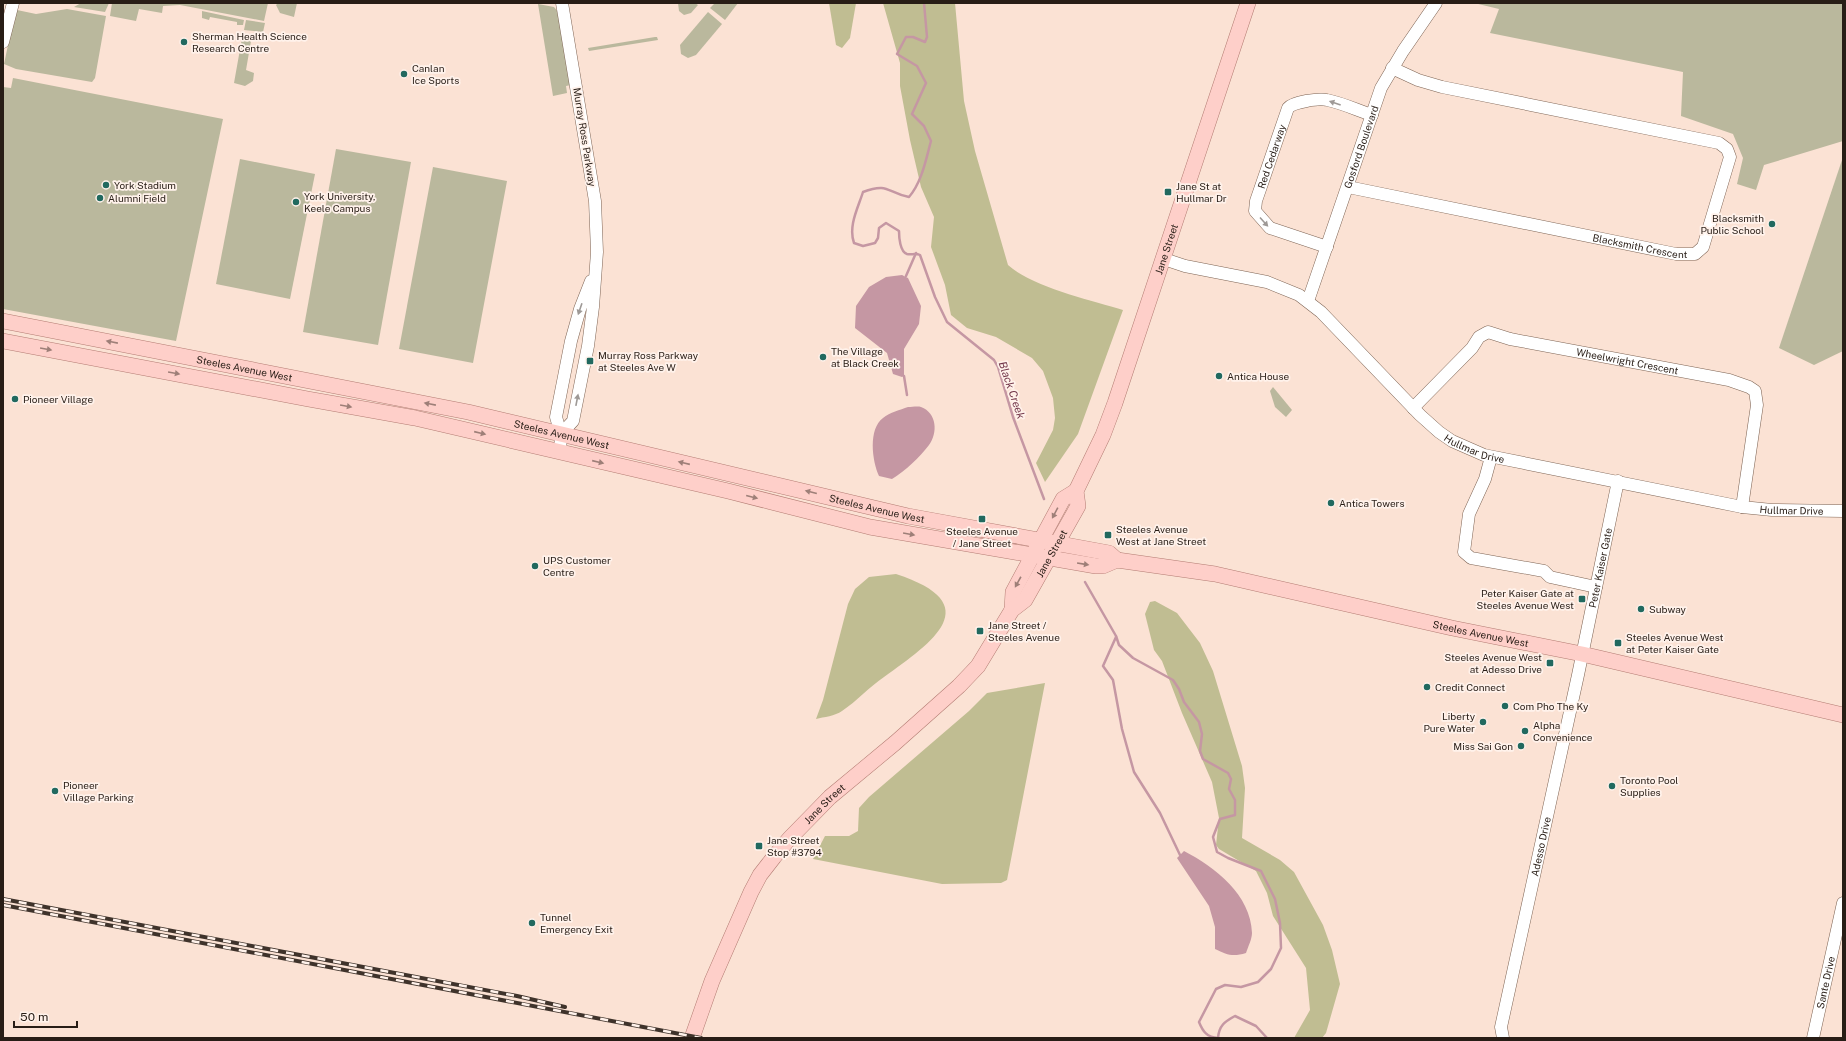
<svg xmlns="http://www.w3.org/2000/svg" width="1846" height="1041" font-family="'Public Sans',sans-serif">
<style>
.green{fill:#bab89d}
.forest{fill:#c0bd92}
.water{fill:#c597a3}
.lines{fill:none;stroke-linecap:round;stroke-linejoin:round}
.stream{stroke:#c597a3;stroke-width:2.5}
.minor-casing{stroke:#7e6454;stroke-width:13}
.major-casing{stroke:#b37c73;stroke-width:16}
.minor{stroke:#fff;stroke-width:12}
.major{stroke:#fecfc9;stroke-width:15}
.rail-casing{stroke:#3f332b;stroke-width:4}
.rail{stroke:#fff2eb;stroke-width:2.5;stroke-dasharray:8;stroke-linecap:butt}
.oneway{fill:#9e9996}
.oneway2{fill:#9e7f78}
.poi-dot{fill:#21695f;stroke:#fff2eb;stroke-width:1.5}
.labels{text-anchor:middle;stroke-width:3.5;stroke-linejoin:round;paint-order:stroke}
.poi-label{font-size:10px;fill:#281d16;stroke:#fff2eb;text-anchor:start}
.street-label{font-size:10px;fill:#281d16;stroke:#fff2eb}
.water-label{font-size:11px;font-style:italic;fill:#73374a;stroke:#fff2eb}
</style>
<rect width="100%" height="100%" fill="#fbe2d4"/>
<g class="green">
<path d="M81 3H109L105 12 74 7Z"/>
<path d="M112 3H268L264 21 180 5 163 6 162 13 139 9 136 21 110 16Z"/>
<path d="M278 3H297L294 17 280 13 276 5Z"/>
<path d="M678 3H695L698 5 691 13 684 15 679 11Z"/>
<path d="M715 3H738L725 20 710 8Z"/>
<path d="M1474 3H1843V141L1764 165 1756 190 1737 184 1743 158 1733 134 1681 116 1683 72 1490 33 1499 9Z"/>
<path d="M538 4 554 7 558 12 571 85 566 86 567 93 553 96Z"/>
<path d="M67 9 106 16 95 78 92 82 16 69 4 64 15 12 17 10 36 14Z"/>
<path d="M202 11 244 20 243 25H237V22L210 17 209 20 202 18Z"/>
<path d="M708 12 722 24 696 55 688 58 681 54 680 45Z"/>
<path d="M246 20 265 23 263 32 244 30Z"/>
<path d="M655 37H657L658 40 589 51 588 48Z"/>
<path d="M242 38 249 39V41H251L246 70 254 73 253 81 245 86 234 83Z"/>
<path d="M13 78 223 119 176 341 3 309V87L11 88Z"/>
<path d="M336 149 411 162 378 345 303 332Z"/>
<path d="M1843 157V351L1814 365 1779 348Z"/>
<path d="M240 159 315 174 290 299 216 284Z"/>
<path d="M433 167 507 181 473 363 399 349Z"/>
<path d="M1273 387 1292 410 1286 417 1275 407 1270 391Z"/>
</g>
<g class="forest">
<path d="M829 3H856L850 38 842 48 836 45Z"/>
<path d="M883 3H955L964 101 975 151 1008 265C1032 287 1091 300 1123 310L1078 434 1045 482 1036 463 1053 430 1055 418 1053 398 1043 371 1032 358 996 337 967 328 951 315 945 285 931 247 934 217 921 187 910 140 900 86V63Z"/>
<path d="M896 574C988 604 933 642 884 677 869 687 857 701 842 711 835 716 824 717 816 719L823 700 848 604 855 589 869 577Z"/>
<path d="M1155 601 1177 613 1200 643 1213 671 1242 766 1245 788 1242 838 1280 860 1294 872 1323 925 1332 950 1340 984 1326 1033 1322 1038H1294L1310 1010 1306 968 1273 916 1267 893 1256 871 1219 849 1216 845 1219 818 1212 782 1182 713 1162 661 1154 650 1145 614 1150 602Z"/>
<path d="M1045 683 1007 880 1001 883 942 884 813 859 825 836H849L858 831 859 808 869 797 969 711 987 693Z"/>
</g>
<g class="water">
<path d="M902 275 908 278 921 306 919 324 904 349V376L902 377 893 374 887 353 855 328 856 306 869 287 886 277Z"/>
<path d="M908 407C912 407 918 406 921 407 937 413 938 433 929 445 920 457 905 471 892 479L879 476C872 461 868 429 883 418 890 412 900 410 908 407Z"/>
<path d="M1184 851C1215 867 1251 895 1252 933 1252 939 1248 947 1246 953 1233 957 1227 955 1215 949V927L1209 906 1177 858Z"/>
</g>
<g class="lines">
<g class="stream">
<path d="M924 3 927 37 925 42 913 37H906L897 54 917 66 926 83 912 114 924 126 931 141C926 159 922 182 909 197 887 193 889 182 863 192 858 208 848 226 854 243L863 246 875 243 878 238 879 228 886 223 899 231C899 237 900 252 907 254 911 255 916 253 920 255L935 297 947 322 994 360 998 367 1013 417 1044 499"/>
<path d="M906 276 916 253"/>
<path d="M904 376 907 395"/>
<path d="M1085 582 1116 636 1119 645 1133 658 1173 680 1179 689 1184 702 1199 722 1202 734 1200 751 1203 759 1228 773 1231 779 1229 789 1235 800V815L1220 819 1213 837 1217 852 1228 858 1261 871 1275 899 1280 923 1281 948 1271 969 1258 982 1241 987 1225 985 1216 989 1199 1022C1203 1032 1207 1037 1218 1038 1219 1026 1224 1022 1235 1016L1256 1026 1267 1038"/>
<path d="M1116 637 1103 666 1113 680 1122 729 1134 772 1160 813 1180 855"/>
</g>
<g class="minor-casing">
<g id="minor">
<path d="M3 42 13 3"/>
<path id="s1" d="M1348 187 1676 254H1695L1703 247 1730 157 1727 149 1719 143 1442 87 1418 80 1392 68"/>
<path id="s2" d="M1327 247 1270 228 1255 211 1256 201 1288 108C1293 102 1319 98 1327 100 1342 103 1357 110 1372 115"/>
<path id="s3" d="M1164 259 1185 266 1267 282 1299 295 1321 312 1420 415 1439 432 1452 441 1484 455 1742 507 1772 510 1843 511"/>
<path id="s4" d="M1308 301 1381 88 1403 51 1436 3"/>
<path id="s5" d="M1413 408 1472 348 1479 337 1488 332 1510 339 1729 380 1749 387 1755 391 1757 405 1742 507"/>
<path d="M561 434 573 421 588 346 593 307 597 252 595 201 562 3"/>
<path d="M560 452 561 434 556 417 571 341 580 309 591 281"/>
<path d="M1491 457 1485 479 1469 514 1464 552 1471 558 1544 571 1550 577 1596 587"/>
<path id="s6" d="M1503 1038 1501 1027 1578 675 1618 481"/>
<path id="s7" d="M1813 1038 1843 903"/>
</g>
</g>
<g class="major-casing">
<g id="major">
<path id="s8" d="M3 321 468 412 908 516 1109 553 1117 560"/>
<path id="s9" d="M3 341 308 399 415 418 728 491 870 527 1096 566H1103L1117 560 1215 574 1452 628 1582 654 1843 715"/>
<path d="M1012 610 1013 592 1063 499 1076 491"/>
<path id="s10" d="M692 1038 712 981 751 892 760 875 774 857 789 839 830 797 895 743 959 686 978 666 1012 610 1025 600 1078 506 1076 491 1103 435 1115 403 1248 3"/>
</g>
</g>
<use href="#minor" class="minor"/>
<use href="#major" class="major"/>
<g class="rail-casing">
<g id="rail">
<path d="M3 899 517 996 565 1007"/>
<path d="M3 905 701 1038"/>
</g>
</g>
<use href="#rail" class="rail"/>
</g>
<defs><path id="oneway-solid" d="M-6-.8H1V-3.2L6.5 0L1 3.2V.8H-6Z"/></defs>
<g class="oneway">
<use href="#oneway-solid" transform="translate(1335 103) rotate(-161)"/>
<use href="#oneway-solid" transform="translate(1264 222) rotate(48)"/>
<use href="#oneway-solid" transform="translate(580 309) rotate(109)"/>
<use href="#oneway-solid" transform="translate(577 400) rotate(-79)"/>
</g>
<g class="oneway2">
<use href="#oneway-solid" transform="translate(112 342) rotate(-169)"/>
<use href="#oneway-solid" transform="translate(46 349) rotate(10)"/>
<use href="#oneway-solid" transform="translate(174 373) rotate(10)"/>
<use href="#oneway-solid" transform="translate(430 404) rotate(-169)"/>
<use href="#oneway-solid" transform="translate(346 406) rotate(10)"/>
<use href="#oneway-solid" transform="translate(480 433) rotate(13)"/>
<use href="#oneway-solid" transform="translate(598 462) rotate(13)"/>
<use href="#oneway-solid" transform="translate(684 463) rotate(-167)"/>
<use href="#oneway-solid" transform="translate(811 492) rotate(-166)"/>
<use href="#oneway-solid" transform="translate(752 497) rotate(14)"/>
<use href="#oneway-solid" transform="translate(1055 513) rotate(118)"/>
<use href="#oneway-solid" transform="translate(909 534) rotate(10)"/>
<use href="#oneway-solid" transform="translate(1083 564) rotate(9)"/>
<use href="#oneway-solid" transform="translate(1018 582) rotate(119)"/>
</g>
<g class="poi-dot">
<circle cx="184" cy="42" r="4"/>
<circle cx="404" cy="74" r="4"/>
<circle cx="106" cy="185" r="4"/>
<rect x="1164" y="188" width="8" height="8" rx="2"/>
<circle cx="100" cy="198" r="4"/>
<circle cx="296" cy="202" r="4"/>
<circle cx="1772" cy="224" r="4"/>
<circle cx="823" cy="357" r="4"/>
<rect x="586" y="357" width="8" height="8" rx="2"/>
<circle cx="1219" cy="376" r="4"/>
<circle cx="15" cy="399" r="4"/>
<circle cx="1331" cy="503" r="4"/>
<rect x="978" y="515" width="8" height="8" rx="2"/>
<rect x="1104" y="531" width="8" height="8" rx="2"/>
<circle cx="535" cy="566" r="4"/>
<rect x="1578" y="595" width="8" height="8" rx="2"/>
<circle cx="1641" cy="609" r="4"/>
<rect x="976" y="627" width="8" height="8" rx="2"/>
<rect x="1614" y="639" width="8" height="8" rx="2"/>
<rect x="1546" y="659" width="8" height="8" rx="2"/>
<circle cx="1427" cy="687" r="4"/>
<circle cx="1505" cy="706" r="4"/>
<circle cx="1483" cy="722" r="4"/>
<circle cx="1525" cy="731" r="4"/>
<circle cx="1521" cy="746" r="4"/>
<circle cx="1612" cy="786" r="4"/>
<circle cx="55" cy="791" r="4"/>
<rect x="755" y="842" width="8" height="8" rx="2"/>
<circle cx="532" cy="923" r="4"/>
</g>
<g class="labels">
<g class="poi-label">
<text x="192" y="40">Sherman Health Science<tspan x="192" dy="12">Research Centre</tspan></text>
<text x="412" y="72">Canlan<tspan x="412" dy="12">Ice Sports</tspan></text>
<text x="114" y="189">York Stadium</text>
<text x="1176" y="190">Jane St at<tspan x="1176" dy="12">Hullmar Dr</tspan></text>
<text x="304" y="200">York University,<tspan x="304" dy="12">Keele Campus</tspan></text>
<text x="108" y="202">Alumni Field</text>
<text x="1764" y="222" text-anchor="end">Blacksmith<tspan x="1764" dy="12">Public School</tspan></text>
<text x="831" y="355">The Village<tspan x="831" dy="12">at Black Creek</tspan></text>
<text x="598" y="359">Murray Ross Parkway<tspan x="598" dy="12">at Steeles Ave W</tspan></text>
<text x="1227" y="380">Antica House</text>
<text x="23" y="403">Pioneer Village</text>
<text x="1339" y="507">Antica Towers</text>
<text x="1116" y="533">Steeles Avenue<tspan x="1116" dy="12">West at Jane Street</tspan></text>
<text x="982" y="535" text-anchor="middle">Steeles Avenue<tspan x="982" dy="12">/ Jane Street</tspan></text>
<text x="543" y="564">UPS Customer<tspan x="543" dy="12">Centre</tspan></text>
<text x="1574" y="597" text-anchor="end">Peter Kaiser Gate at<tspan x="1574" dy="12">Steeles Avenue West</tspan></text>
<text x="1649" y="613">Subway</text>
<text x="988" y="629">Jane Street /<tspan x="988" dy="12">Steeles Avenue</tspan></text>
<text x="1626" y="641">Steeles Avenue West<tspan x="1626" dy="12">at Peter Kaiser Gate</tspan></text>
<text x="1542" y="661" text-anchor="end">Steeles Avenue West<tspan x="1542" dy="12">at Adesso Drive</tspan></text>
<text x="1435" y="691">Credit Connect</text>
<text x="1513" y="710">Com Pho The Ky</text>
<text x="1475" y="720" text-anchor="end">Liberty<tspan x="1475" dy="12">Pure Water</tspan></text>
<text x="1533" y="729">Alpha<tspan x="1533" dy="12">Convenience</tspan></text>
<text x="1513" y="750" text-anchor="end">Miss Sai Gon</text>
<text x="1620" y="784">Toronto Pool<tspan x="1620" dy="12">Supplies</tspan></text>
<text x="63" y="789">Pioneer<tspan x="63" dy="12">Village Parking</tspan></text>
<text x="767" y="844">Jane Street<tspan x="767" dy="12">Stop #3794</tspan></text>
<text x="540" y="921">Tunnel<tspan x="540" dy="12">Emergency Exit</tspan></text>
</g>
<g class="street-label">
<text transform="translate(585 137) rotate(81)" y="4">Murray Ross Parkway</text>
<text dy="4" stroke="none"><textPath href="#s4" startOffset="163">Gosford Boulevard</textPath></text>
<text dy="4" stroke="none"><textPath href="#s2" startOffset="140">Red Cedarway</textPath></text>
<text dy="4" stroke="none"><textPath href="#s1" startOffset="298">Blacksmith Crescent</textPath></text>
<text dy="4" stroke="none"><textPath href="#s10" startOffset="943">Jane Street</textPath></text>
<text dy="4" stroke="none"><textPath href="#s5" startOffset="250">Wheelwright Crescent</textPath></text>
<text dy="4" stroke="none"><textPath href="#s8" startOffset="246">Steeles Avenue West</textPath></text>
<text dy="4" stroke="none"><textPath href="#s8" startOffset="570">Steeles Avenue West</textPath></text>
<text dy="4" stroke="none"><textPath href="#s3" startOffset="376">Hullmar Drive</textPath></text>
<text dy="4" stroke="none"><textPath href="#s8" startOffset="894">Steeles Avenue West</textPath></text>
<text dy="4" stroke="none"><textPath href="#s3" startOffset="700">Hullmar Drive</textPath></text>
<text dy="4" stroke="none"><textPath href="#s10" startOffset="615">Jane Street</textPath></text>
<text dy="4" stroke="none"><textPath href="#s6" startOffset="481">Peter Kaiser Gate</textPath></text>
<text dy="4" stroke="none"><textPath href="#s9" startOffset="1510">Steeles Avenue West</textPath></text>
<text dy="4" stroke="none"><textPath href="#s10" startOffset="273">Jane Street</textPath></text>
<text dy="4" stroke="none"><textPath href="#s6" startOffset="196">Adesso Drive</textPath></text>
<text dy="4" stroke="none"><textPath href="#s7" startOffset="57">Sante Drive</textPath></text>
</g>
<g class="water-label">
<text transform="translate(1012 390) rotate(71)" y="4">Black Creek</text>
</g>
</g>
<rect width="1846" height="1041" fill="none" stroke="#281d16" stroke-width="8"/>
<path d="M14 1021v6h63v-6" fill="none" stroke="#281d16" stroke-width="2"/>
<text x="20" y="1021" font-size="12" fill="#281d16" stroke="#fff2eb" stroke-width="3" paint-order="stroke">50 m</text>
</svg>
